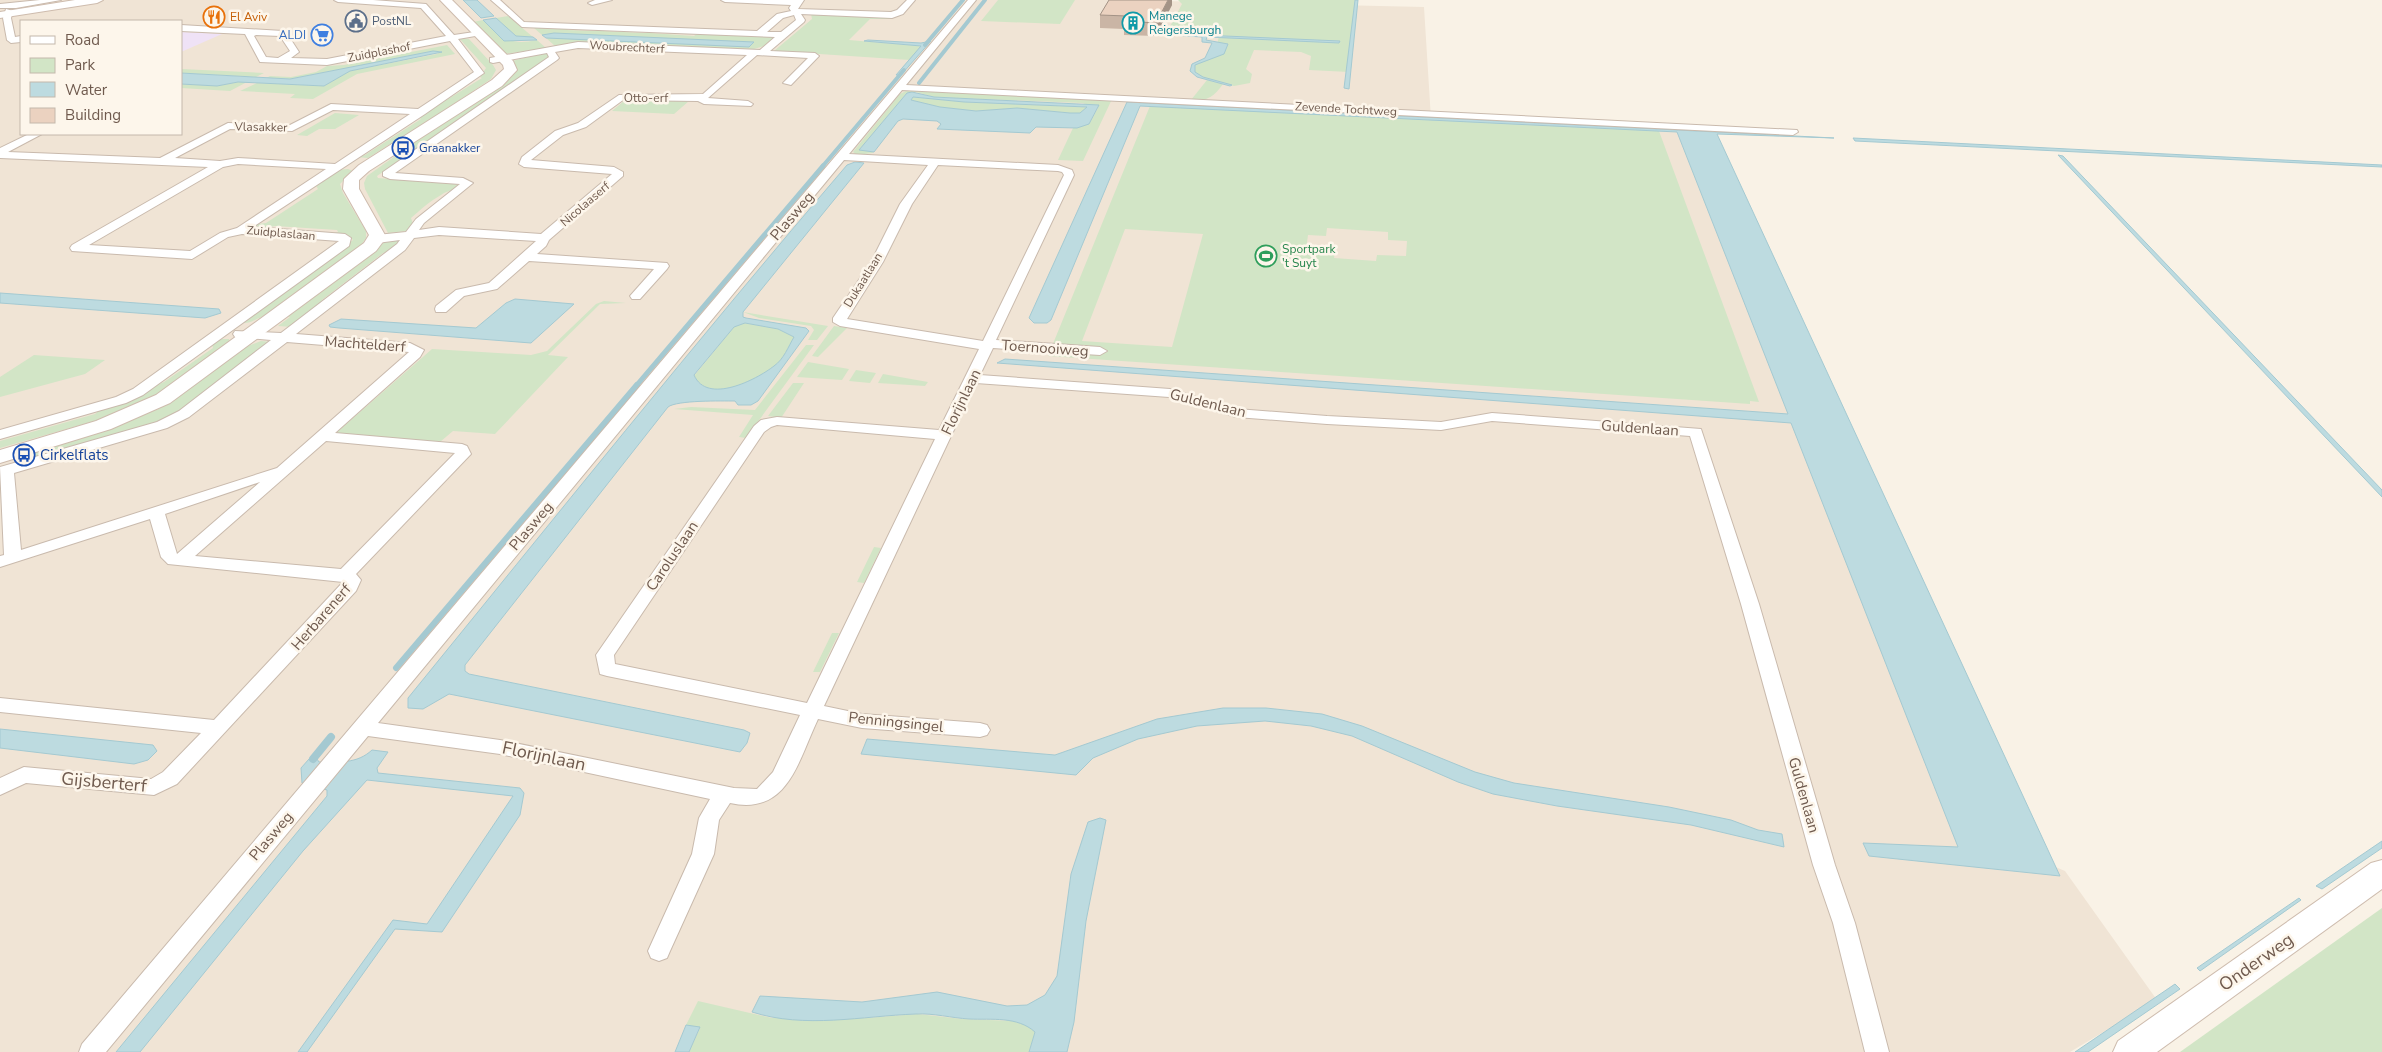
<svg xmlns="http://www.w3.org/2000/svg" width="2382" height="1052" font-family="'Nunito Sans',sans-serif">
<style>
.residential{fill:#f0e4d5;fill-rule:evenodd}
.education{fill:#efe2f6}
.green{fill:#d2e5c6;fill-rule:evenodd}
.water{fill:#bddbe0;stroke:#a4c9d1;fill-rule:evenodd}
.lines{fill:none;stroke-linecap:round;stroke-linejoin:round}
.stream-far3{stroke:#a4c9d1;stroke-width:4}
.stream-far2{stroke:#a4c9d1;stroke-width:5}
.stream-far1{stroke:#a4c9d1;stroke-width:6}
.stream{stroke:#a4c9d1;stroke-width:8}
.street-casing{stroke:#c9baad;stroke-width:2}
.secondary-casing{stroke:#cebcae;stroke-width:2}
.street{fill:#fff;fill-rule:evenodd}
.secondary{fill:#fff;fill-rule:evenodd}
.wall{fill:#cab5a5}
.shaded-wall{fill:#a49386}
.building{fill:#ebd2c0;stroke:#a49386}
.labels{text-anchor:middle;stroke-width:5;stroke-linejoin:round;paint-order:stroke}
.far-culture-label{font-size:12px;fill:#0d838f;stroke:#fdf6eb;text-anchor:start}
.far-food-label{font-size:12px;fill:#c56008;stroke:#fdf6eb;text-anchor:start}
.far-service-label{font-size:12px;fill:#4e5e75;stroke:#fdf6eb;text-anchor:start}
.far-shop-label{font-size:12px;fill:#366cbe;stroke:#fdf6eb;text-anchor:end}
.far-street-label{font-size:12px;fill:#6f5a4e;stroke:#fdf6eb}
.far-transit-label{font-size:12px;fill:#164399;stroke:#fdf6eb;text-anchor:start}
.far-leisure-label{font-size:12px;fill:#27864d;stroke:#fdf6eb;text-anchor:start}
.street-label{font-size:15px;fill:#6f5a4e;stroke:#fdf6eb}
.transit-label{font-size:15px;fill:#164399;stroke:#fdf6eb;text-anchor:start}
.near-street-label{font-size:18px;fill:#6f5a4e;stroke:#fdf6eb}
</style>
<rect width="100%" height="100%" fill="#f9f2e6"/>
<path class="residential" d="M0 0H1120L1424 7 1431 119 1689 131 1973 832 2065 871 2157 1000 2070 1052H0ZM21 21H181V134H21Z"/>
<path class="education" d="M181 32 222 34 181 52Z"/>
<g class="green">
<path d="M998 0H1075L1060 24 981 21Z"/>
<path d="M1178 0H1355L1349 72 1309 70 1311 56 1301 52 1254 50 1246 69 1252 74 1250 83 1234 86 1196 76 1192 72 1194 65 1215 54 1219 36 1166 34 1182 4Z"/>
<path d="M811 14 893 17 891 19H870L849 40 921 46 910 60 774 51 812 19Z"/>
<path d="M508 16 533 37 516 36 496 18Z"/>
<path d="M483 20C501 38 510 46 537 40L546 48 505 54 473 22Z"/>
<path d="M539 25 570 27 567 30 595 31 599 28H605L602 31 644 33 653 31 650 33 694 36 698 33 774 37 764 46 754 49 555 46 546 38 754 43 554 33 542 35 534 28Z"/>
<path d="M459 38 469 39 493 65 496 70 491 79 394 144H390L368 158 356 157 365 155 421 119 419 117 482 78 480 77 486 68Z"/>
<path d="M447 45 455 54 357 74 313 99 290 98 295 94 240 91 257 83 324 86 350 71 437 54 442 51H433L290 79 266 78 270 76 291 77 316 72 327 66 344 65Z"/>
<path d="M541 54H547L550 57 377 176 378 178 464 185C456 190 448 190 441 195 430 201 420 210 411 218L413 224 406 231 388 233 365 189 364 183 367 176 515 71 516 67 512 61Z"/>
<path d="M181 69 264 73 256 77 181 73Z"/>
<path d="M1207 80 1223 84C1213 98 1207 101 1191 100Z"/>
<path d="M238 82H247L230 91 181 88V84L217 86Z"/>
<path d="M908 90 1112 99 1083 161 1058 160 1073 128 1089 124 1098 108 1082 103 934 97 916 92 907 93 859 150 874 152 872 153 857 155 853 152 900 94Z"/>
<path d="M913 97 964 102 1087 107 1080 113H1070L1017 108 976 111 940 107 911 100Z"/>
<path d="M632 99 689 101 674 114 612 111 624 101Z"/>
<path d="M1150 106 1659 131 1759 402 1750 401V404L1048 356ZM1327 228 1388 232V240L1407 241 1406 256 1377 255 1376 261 1334 258 1335 252 1306 250 1308 235 1326 236ZM1125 229 1203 234 1172 347 1082 341Z"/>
<path d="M335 113 359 115 335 129H319L307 136 297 135Z"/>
<path d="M348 169 353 171 340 184 343 193 366 231V238L361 245 268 316C257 316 254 324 240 323L353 240 349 236 329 234 338 232 337 230 275 226 258 230 251 227 258 222 259 224 266 223 318 189 315 184 337 170Z"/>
<path d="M397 239 400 241 392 251 383 253 322 300 323 303 292 327 278 326 290 317 286 316 386 241Z"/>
<path d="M604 301 626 303 600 304 548 355 568 357 495 434 453 431 440 442 336 433 432 349 531 355 547 351 596 304Z"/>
<path d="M743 312 828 326 817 340H808L814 330 811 326 759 318Z"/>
<path d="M745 323 778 329 794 337C789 347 784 358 775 366 757 381 709 404 694 376L734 327Z"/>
<path d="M834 326 847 328 818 357 812 356Z"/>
<path d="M222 339H229L230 344 161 394 112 416 0 448V441L95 414 101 409 164 382 213 348 212 343Z"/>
<path d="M261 341 271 342 174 417 32 461V453L159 409 245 347Z"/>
<path d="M806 345H814L746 438 739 437 753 415 674 409 691 407 755 410Z"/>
<path d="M34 355 105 360 85 374 0 397V377Z"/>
<path d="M808 362 849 369 842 380 797 377Z"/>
<path d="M856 370 876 373 870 383 849 381Z"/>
<path d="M883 374 928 382 925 386 878 383Z"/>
<path d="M793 383H804L781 418 768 416Z"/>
<path d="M874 547 881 548 864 583 857 582Z"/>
<path d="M832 633H839L820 672H813Z"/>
<path d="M2382 908V1052H2180Z"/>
<path d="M698 1001 772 1018H866L918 1014 962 1019 1016 1021 1026 1024 1035 1032 1029 1052H689L700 1028 686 1025Z"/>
</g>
<g class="water">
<path d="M463 0H477L494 16 481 18Z"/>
<path d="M1355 0H1358L1349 89 1344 88Z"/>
<path d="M496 18 516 36 533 37 537 40 504 41 483 20Z"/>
<path d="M554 33 754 42 749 47 546 38 542 35Z"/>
<path d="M1173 35 1179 34 1340 41 1339 43 1207 37 1206 40 1228 44 1224 54 1195 65V72L1203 77 1232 85 1230 86 1197 77 1190 71 1192 64 1205 58 1212 43 1202 42V37Z"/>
<path d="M868 40 921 43 931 41 901 75H896L921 46 864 41Z"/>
<path d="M433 51 442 52 350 71 324 86 238 82 217 86 181 84V73L290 79Z"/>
<path d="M912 92 934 97 1099 105 1089 124 1077 128 1036 127 1030 133 937 129 941 124 937 121 903 119 898 121 874 152 859 150 907 93ZM913 97 964 102 1087 107 1080 113H1070L1017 108 976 111 940 107 911 100Z"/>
<path d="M1127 102 1834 138 1717 134 2060 876 1869 856 1863 843 1958 847 1791 423 997 363 1005 359 1788 414 1677 132 1140 106 1051 320 1047 323H1034L1029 318Z"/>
<path d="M1853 138 2382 165V167L1855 141Z"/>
<path d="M2058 155 2063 156 2382 490V497Z"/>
<path d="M855 162 864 163 743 312V317L746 318 806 328 809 331 758 401 751 405H738L735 401C722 401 677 400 668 407L465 665V671L469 674 744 730 750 733 747 743 740 752 449 694 423 709 408 708V698C553 520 697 340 847 165ZM745 323 778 329 794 337C788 347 784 359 774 366 756 380 707 405 694 375L734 327Z"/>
<path d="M0 293 219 309 221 313 205 318 0 303Z"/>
<path d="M515 299 574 304 531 343 339 328 330 327 329 325 341 319 476 328 506 303Z"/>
<path d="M1223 708H1266L1322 714 1362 726 1475 772 1514 783 1669 807 1731 820 1758 830 1782 834 1784 847 1691 825 1557 806 1493 794 1458 782 1352 736 1311 726 1265 721 1197 726 1138 739 1093 758 1076 775 861 754 867 739 1055 755 1157 719Z"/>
<path d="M0 729 153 745 157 751 148 760 134 764 0 748Z"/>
<path d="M372 750 388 752 377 768 378 773 520 788 524 793 520 815 442 932 395 929 307 1052H298L393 920 427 924 513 796 367 780 303 851 140 1052H116L327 796V790L302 783 301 768 309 759H317L319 762C339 762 357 764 372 750Z"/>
<path d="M1100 818 1106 820 1086 921 1074 1022 1067 1052H1029L1035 1032C1017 1016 992 1020 969 1019 952 1018 933 1013 916 1014 862 1016 805 1029 752 1012L760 996 862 1002 937 992 1007 1006 1027 1005 1045 995 1057 976 1071 874 1088 822Z"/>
<path d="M2382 841V848L2322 889 2316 886Z"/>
<path d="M2299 898 2301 900 2200 971 2197 968Z"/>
<path d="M2175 984 2180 989 2088 1052H2075Z"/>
<path d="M686 1025 700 1027 689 1052H675Z"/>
</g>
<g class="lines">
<g class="stream-far3">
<path d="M925 45 963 0"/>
<path d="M919 83 985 0"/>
<path d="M822 167 904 70"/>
</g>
<path class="stream-far2" d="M636 386 823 166"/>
<path class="stream-far1" d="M396 668 637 385"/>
<path class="stream" d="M313 759 331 737"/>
<g class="street-casing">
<g id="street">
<path d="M40 0H61L16 8H0V4Z"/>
<path d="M334 0H373L426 4 454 35 481 31V35L458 39 484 73 425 114 253 227 345 234 351 238 349 246 143 395 126 403 0 439V430L116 397 133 389 339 241 242 234 228 237 192 259 72 251 70 248 72 245 208 167 0 158V148L29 134H42L8 152 160 158 228 123 290 125 331 104 418 109 474 72 450 41 327 65 260 62 245 34 181 31V25L283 31 286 32 299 52 291 58 327 59 446 36 421 8 338 2ZM256 35 280 36 290 51 278 58 266 57 254 36ZM333 110 410 114 335 164 238 158 220 161 175 158 230 129 292 131ZM238 164 326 169 237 228 220 233 190 251 89 245 223 167Z"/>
<path d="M491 0H500L524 22 757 31 777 14 791 11 789 8 791 5 725 2 721 0H804L798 9 891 12 897 10 907 0H915L903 14 892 18 801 14 805 20 804 22 770 51 815 53 819 56 791 85 783 83 808 58 757 55 708 98 748 101 753 104 751 106 704 104 698 101 623 100 586 127 563 135 531 160 614 167 623 172V176L549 240 546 246 537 254 667 263 669 266 667 269 640 299H632L630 296 654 269 529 261 497 289 464 296 446 312H436L435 309 436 306 456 290 489 283 536 241 439 235 414 238 405 250 296 334 410 343 424 350 420 357 335 433 462 444 467 446 471 454 356 574 361 580 356 591 177 784 154 795 26 783 0 795V778L24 767 151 779 163 772 201 733 0 712V698L214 720 343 582 168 564 161 557 150 519 0 567V556L4 555 0 467 157 422 179 411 271 340 235 337 233 334 235 331 281 333 397 244 400 240 377 243 371 239 377 235 406 232 416 219 460 184 390 179 383 176V172L549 57 547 53 493 63 490 62V58L578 42 760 50 775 37 522 27ZM794 15 796 20 781 32H767L783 18ZM578 48 747 55 703 94 619 95 578 123 555 131 522 157 519 164 524 167 612 174 541 234 439 227 419 230 424 223 473 183 463 178 395 173 557 60 559 58 555 52ZM287 342 409 352 277 468 21 550 14 473 167 428 189 417ZM326 441 455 453 341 569 195 556ZM260 482 177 554 165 514Z"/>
<path d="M595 0H612L592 5 588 3Z"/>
<path d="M968 0H976L906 85 1797 130 1798 132 1793 135 902 90 849 154 1058 165 1072 170 1074 175 996 340 1100 347 1107 351 1100 355 993 348 980 375 1170 389 1237 409 1327 416 1441 422 1492 413 1701 429 1759 604 1835 865 1855 923 1889 1052H1865L1833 923 1813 865 1741 604 1690 436 1492 421 1441 430 1327 424 1236 417 1169 397 976 383 824 706 862 714 980 723 987 725 990 730 987 735 980 737 862 728 818 719C798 761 788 816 730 803L719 820 714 854 670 951 667 958 659 961 651 958 648 951 692 854 699 818 710 799 500 754 368 736 106 1052H79L82 1044ZM844 160 928 165 900 204 871 262 833 318V322L840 326 979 349 939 430 777 417 761 420 754 426 596 655 600 674 607 676 800 715 773 772 757 789 734 788 500 740 378 723ZM938 165 1058 171 1062 172 1064 175 983 341 847 319 883 262 912 204ZM777 425 935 439 807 703 615 664 614 655 764 432 771 427Z"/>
<path d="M6 9 13 11 11 18 15 37 21 36V42L11 43 7 40 3 18Z"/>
</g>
</g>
<g class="secondary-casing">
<g id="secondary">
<path d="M75 0H103L97 3 0 18V12Z"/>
<path d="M440 0H452L513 61 517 70 502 86 369 171 359 180V189L385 235V239L376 251 170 403 111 429 0 463V450L96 421 156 395 364 243 369 235 343 189 344 179 359 165 492 80 504 69 503 65Z"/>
<path d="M2382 860V889L2157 1052H2113L2118 1041 2371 863Z"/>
</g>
</g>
<use href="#street" class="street"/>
<use href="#secondary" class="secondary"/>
</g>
<path class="wall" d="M1109 0H1172V5L1156 36 1124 35V29L1100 28V15Z"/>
<path class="shaded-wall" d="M1168 0H1172V5L1156 36V23Z"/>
<path class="building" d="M1109 0H1168L1156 23 1124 21 1127 16 1100 15Z"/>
<defs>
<g id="restaurant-ring" transform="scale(1.125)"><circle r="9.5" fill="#fdf6eb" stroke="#e8710a" stroke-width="1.5"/><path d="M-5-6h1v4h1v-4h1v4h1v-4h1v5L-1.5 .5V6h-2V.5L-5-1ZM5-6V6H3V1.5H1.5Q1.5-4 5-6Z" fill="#e8710a"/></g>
<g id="civic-ring" transform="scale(1.125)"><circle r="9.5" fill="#fdf6eb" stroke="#5c6f8a" stroke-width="1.5"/><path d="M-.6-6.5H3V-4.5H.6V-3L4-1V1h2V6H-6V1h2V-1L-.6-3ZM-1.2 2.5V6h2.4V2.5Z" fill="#5c6f8a"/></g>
<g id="building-ring" transform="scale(1.125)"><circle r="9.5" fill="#fdf6eb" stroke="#0f9aa8" stroke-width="1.5"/><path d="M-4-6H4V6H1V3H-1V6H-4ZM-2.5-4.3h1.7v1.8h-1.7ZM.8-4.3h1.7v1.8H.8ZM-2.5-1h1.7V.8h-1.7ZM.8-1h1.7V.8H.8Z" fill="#0f9aa8"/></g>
<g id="supermarket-ring" transform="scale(1.125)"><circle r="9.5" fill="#fdf6eb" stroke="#3f7fe0" stroke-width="1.5"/><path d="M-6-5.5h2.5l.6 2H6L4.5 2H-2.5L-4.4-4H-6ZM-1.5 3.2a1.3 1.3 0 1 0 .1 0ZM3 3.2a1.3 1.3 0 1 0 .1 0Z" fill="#3f7fe0"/></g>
<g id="bus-ring" transform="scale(1.125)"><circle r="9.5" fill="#fdf6eb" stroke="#1a4fb4" stroke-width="1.5"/><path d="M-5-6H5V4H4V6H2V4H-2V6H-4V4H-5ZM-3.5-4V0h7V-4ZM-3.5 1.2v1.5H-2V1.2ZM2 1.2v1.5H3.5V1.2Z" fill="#1a4fb4"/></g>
<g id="stadium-ring" transform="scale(1.125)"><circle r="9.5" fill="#fdf6eb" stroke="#2e9e5b" stroke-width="1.5"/><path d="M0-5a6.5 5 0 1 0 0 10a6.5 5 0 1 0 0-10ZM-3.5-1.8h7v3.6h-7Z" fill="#2e9e5b"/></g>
</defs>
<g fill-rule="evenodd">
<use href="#restaurant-ring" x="214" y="17"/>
<use href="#civic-ring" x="356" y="21"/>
<use href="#building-ring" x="1133" y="23"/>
<use href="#supermarket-ring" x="322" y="35"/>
<use href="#bus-ring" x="403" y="148"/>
<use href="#stadium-ring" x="1266" y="256"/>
<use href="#bus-ring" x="24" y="455"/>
</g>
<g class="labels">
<g class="far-culture-label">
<text x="1149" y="20">Manege<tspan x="1149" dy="14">Reigersburgh</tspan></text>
</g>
<g class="far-food-label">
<text x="230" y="21">El Aviv</text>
</g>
<g class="far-service-label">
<text x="372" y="25">PostNL</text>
</g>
<g class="far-shop-label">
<text x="306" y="39">ALDI</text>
</g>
<g class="far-street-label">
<text transform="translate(627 47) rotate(3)" y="4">Woubrechterf</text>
<text transform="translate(379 52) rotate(-11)" y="4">Zuidplashof</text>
<text x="646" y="102">Otto-erf</text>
<text transform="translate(1346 109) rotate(3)" y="4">Zevende Tochtweg</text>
<text transform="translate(261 127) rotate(1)" y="4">Vlasakker</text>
<text transform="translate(585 204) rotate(-41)" y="4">Nicolaaserf</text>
<text transform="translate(281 233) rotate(5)" y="4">Zuidplaslaan</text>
<text transform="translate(863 280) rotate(-58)" y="4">Dukaatlaan</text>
</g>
<g class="far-transit-label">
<text x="419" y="152">Graanakker</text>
</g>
<g class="far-leisure-label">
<text x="1282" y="253">Sportpark<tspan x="1282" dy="14">'t Suyt</tspan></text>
</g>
<g class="street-label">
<text transform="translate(792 216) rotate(-50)" y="5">Plasweg</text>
<text transform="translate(365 344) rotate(4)" y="5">Machtelderf</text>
<text transform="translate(1045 348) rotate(4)" y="5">Toernooiweg</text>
<text transform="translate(961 402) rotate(-64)" y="5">Florijnlaan</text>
<text transform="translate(1208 403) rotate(14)" y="5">Guldenlaan</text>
<text transform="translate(1640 428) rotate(4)" y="5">Guldenlaan</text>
<text transform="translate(531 526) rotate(-50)" y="5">Plasweg</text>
<text transform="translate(672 556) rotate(-56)" y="5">Caroluslaan</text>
<text transform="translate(321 617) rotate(-49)" y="5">Herbarenerf</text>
<text transform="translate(896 722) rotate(6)" y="5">Penningsingel</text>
<text transform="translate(1804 795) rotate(74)" y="5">Guldenlaan</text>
<text transform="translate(271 836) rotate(-50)" y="5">Plasweg</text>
</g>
<g class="transit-label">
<text x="40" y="460">Cirkelflats</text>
</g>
<g class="near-street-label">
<text transform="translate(544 756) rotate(12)" y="6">Florijnlaan</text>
<text transform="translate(104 782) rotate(5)" y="6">Gijsberterf</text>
<text transform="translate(2256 962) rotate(-35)" y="6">Onderweg</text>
</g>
</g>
<rect x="20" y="20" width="162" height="115" fill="#fdf6eb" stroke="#c4b8ac"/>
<rect x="30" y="36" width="25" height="8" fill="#ffffff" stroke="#c4b8ac"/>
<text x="65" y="45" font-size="15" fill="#6f5a4e">Road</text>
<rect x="30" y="58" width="25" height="15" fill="#d2e5c6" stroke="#c4b8ac"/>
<text x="65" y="70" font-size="15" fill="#6f5a4e">Park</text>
<rect x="30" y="82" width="25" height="15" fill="#bddbe0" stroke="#c4b8ac"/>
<text x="65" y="95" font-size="15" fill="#6f5a4e">Water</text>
<rect x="30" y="108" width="25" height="15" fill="#ebd2c0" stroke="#c4b8ac"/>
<text x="65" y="120" font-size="15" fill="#6f5a4e">Building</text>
</svg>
